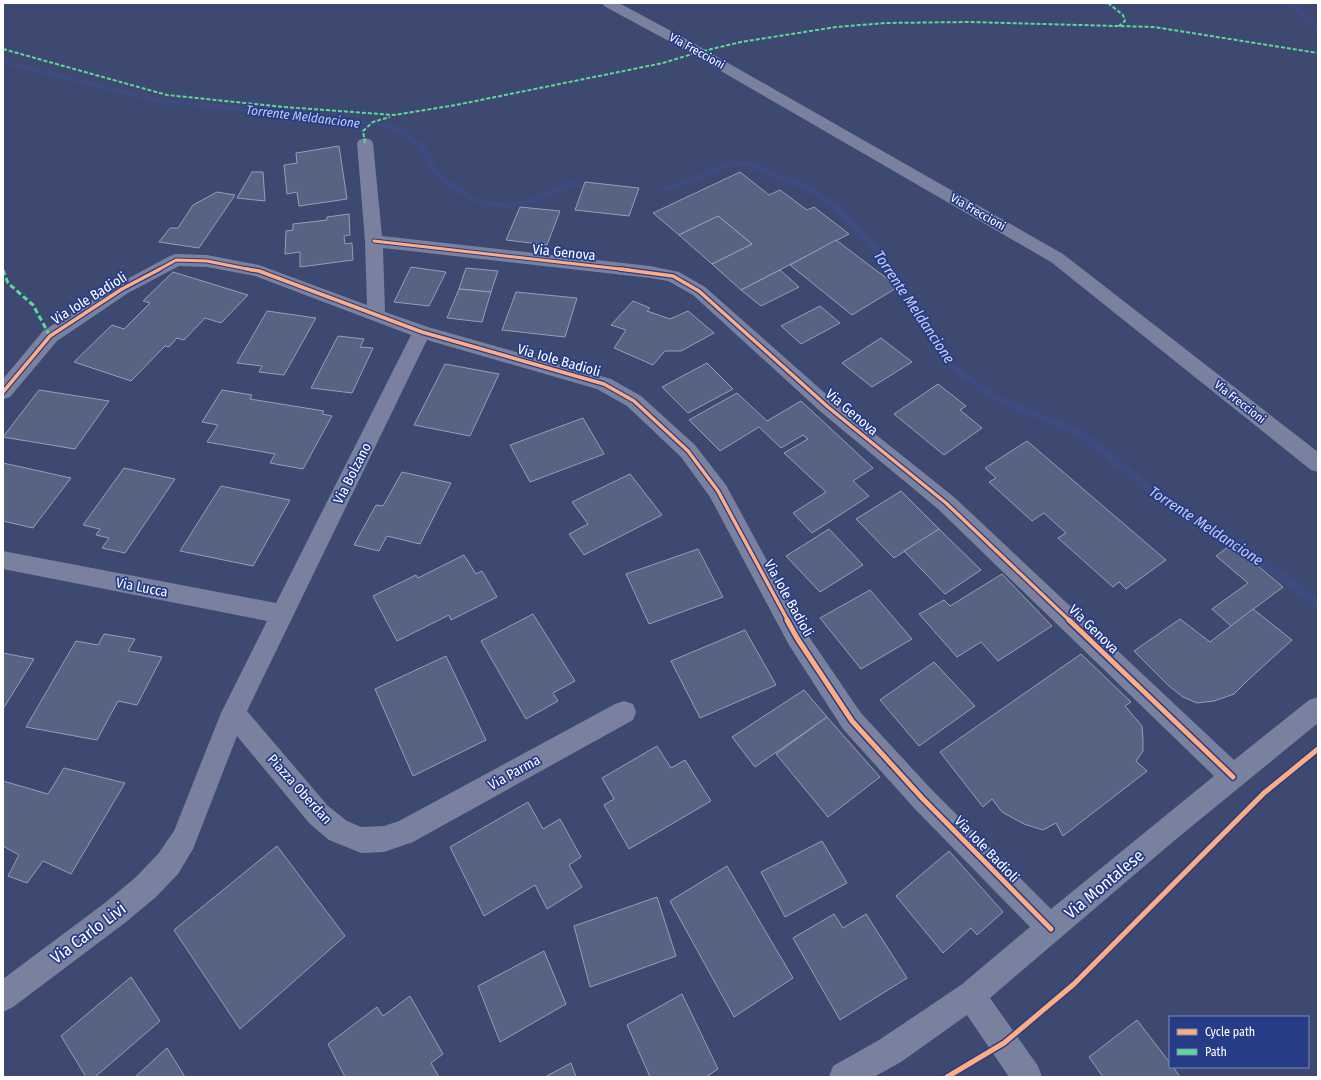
<svg xmlns="http://www.w3.org/2000/svg" width="1321" height="1080" font-family="'Fira Sans Condensed',sans-serif">
<style>
.lines{fill:none;stroke-linecap:round;stroke-linejoin:round}
.stream{fill:#3d4b80;fill-rule:evenodd}
.building{fill:#586282;stroke:#979eb5}
.minor{fill:#79819f;fill-rule:evenodd}
.quiet-far1{stroke:#5adb95;stroke-width:2;stroke-dasharray:4 2;stroke-linecap:butt}
.quiet{stroke:#5adb95;stroke-width:3;stroke-dasharray:5.5 3;stroke-linecap:butt}
.cycleway-far2-casing{stroke:#273c87;stroke-width:5}
.cycleway-far1-casing{stroke:#273c87;stroke-width:6}
.cycleway-casing{stroke:#273c87;stroke-width:8}
.cycleway-far2{stroke:#ffac80;stroke-width:3}
.cycleway-far1{stroke:#ffac80;stroke-width:3.5}
.cycleway{stroke:#ffac80;stroke-width:5}
.labels{text-anchor:middle;stroke-width:3.5;stroke-linejoin:round;paint-order:stroke}
.far-street-label{font-size:12px;fill:#fff;stroke:#273c87}
.far-water-label{font-size:13px;font-style:italic;fill:#bfcaf0;stroke:#273c87}
.street-label{font-size:14px;fill:#fff;stroke:#273c87}
.water-label{font-size:15px;font-style:italic;fill:#bfcaf0;stroke:#273c87}
.near-street-label{font-size:17px;fill:#fff;stroke:#273c87}
</style>
<rect width="100%" height="100%" fill="#3d4971"/>
<g class="lines">
<g class="stream">
<path d="M1289 3H1296L1318 25V31Z"/>
<path d="M3 60 154 98 296 112 380 122 398 126 424 144 434 164 445 176 469 194 482 201 509 203 526 200 570 181H573L577 183C569 190 548 196 538 201 503 216 466 205 439 179 430 170 426 159 419 149 412 139 391 129 380 126L154 102 3 64Z"/>
<path d="M734 160 749 162 815 188 842 208 880 249 906 285 944 351 962 370 999 396 1082 430 1105 447 1165 497 1242 541 1318 598V609L1234 547 1159 503 1099 453 1076 436 993 400 956 374 938 355 900 288 874 253 836 212 809 192 744 166 734 164 704 178 665 191H662L658 189Z"/>
</g>
</g>
<g class="building">
<path d="M339 146 347 199 299 206 297 192 287 194 284 165 297 163 296 153Z"/>
<path d="M252 172H263L265 201 237 198Z"/>
<path d="M740 172 769 195 780 190 807 210 814 207 849 234 741 290 712 264 752 244 718 216 679 235 653 213Z"/>
<path d="M585 182 639 188 629 216 575 210Z"/>
<path d="M217 192 235 195 199 248 159 242 170 228H178L193 205Z"/>
<path d="M520 207 560 211 547 245 506 240Z"/>
<path d="M349 214 350 235 344 236 345 244 352 243 353 260 300 267V252L285 254 286 231 293 230V224L327 220V217Z"/>
<path d="M718 216 752 244 712 264 679 235Z"/>
<path d="M836 240 898 287 852 315 790 265Z"/>
<path d="M411 267 446 272 429 306 394 302Z"/>
<path d="M466 268 498 271 491 292 459 289Z"/>
<path d="M780 270 799 287 761 306 741 290Z"/>
<path d="M173 272 248 295 221 323 205 318 184 340 177 338 169 347 165 346 131 381 74 362 112 325 124 329 150 303 143 301Z"/>
<path d="M459 289 491 292 482 322 447 318Z"/>
<path d="M516 292 577 298 565 337 502 330Z"/>
<path d="M633 301 650 308 647 311 670 319 688 311 714 333 681 351H665L653 365 614 348 626 330 611 325Z"/>
<path d="M820 306 840 323 801 344 781 326Z"/>
<path d="M267 311 316 318 284 375 259 372 262 366 237 363Z"/>
<path d="M338 336 364 339 360 347 373 348 352 393 311 388Z"/>
<path d="M881 338 912 362 872 387 842 363Z"/>
<path d="M707 363 733 389 688 413 662 387Z"/>
<path d="M445 364 499 374 470 436 414 425Z"/>
<path d="M938 384 966 406 960 410 982 428 944 455 894 414Z"/>
<path d="M39 390 109 401 75 449 3 437Z"/>
<path d="M222 390 252 395 250 399 324 411 322 414 332 416 303 469 270 463 275 454 207 442 218 425 202 422Z"/>
<path d="M737 393 767 421 801 401 873 468 853 481 869 496 812 533 793 513 826 492 784 453 808 439 803 435 781 448 759 427 720 451 689 420Z"/>
<path d="M583 418 604 454 530 482 510 445Z"/>
<path d="M1027 441 1166 560 1126 589 1119 582 1113 587 1058 538 1066 533 1044 513 1032 521 989 482 996 478 985 468Z"/>
<path d="M3 463 71 478 33 528 3 521Z"/>
<path d="M124 468 175 479 125 553 102 548 109 538 96 535 100 529 83 525Z"/>
<path d="M402 472 451 483 420 544 387 536 379 551 354 545 376 505 383 506Z"/>
<path d="M630 474 662 515 584 555 569 534 588 524 572 502Z"/>
<path d="M221 486 290 500 253 566 180 551Z"/>
<path d="M901 491 939 529 894 558 856 519Z"/>
<path d="M829 529 863 565 820 592 786 556Z"/>
<path d="M939 529 981 570 945 594 904 551Z"/>
<path d="M1232 544 1283 587 1231 626 1212 609 1248 583 1216 556Z"/>
<path d="M698 549 723 597 649 624 626 574Z"/>
<path d="M464 555 476 574 482 571 497 597 451 620 449 615 397 641 373 596 416 575 418 578Z"/>
<path d="M1002 574 1052 626 998 661 981 642 957 657 919 614 944 600 950 606Z"/>
<path d="M870 590 912 639 861 669 820 618Z"/>
<path d="M1253 609 1292 640 1247 681 1234 694 1214 701 1197 703 1183 697 1169 686 1134 651 1180 619 1210 642Z"/>
<path d="M533 614 575 681 553 693 558 701 526 719 481 641Z"/>
<path d="M745 630 776 685 700 718 671 661Z"/>
<path d="M104 634 135 639 128 651 162 657 137 705 118 701 97 740 26 727 76 641 98 645Z"/>
<path d="M3 653 34 659 3 709Z"/>
<path d="M1081 654 1131 702 1125 706 1142 726 1143 740V751L1136 761 1147 771 1063 836 1056 823 1043 830 1024 824 1002 812 992 799 983 807 940 752Z"/>
<path d="M446 656 486 740 413 776 375 689Z"/>
<path d="M934 662 975 706 919 746 880 700Z"/>
<path d="M804 690 827 717 755 767 732 737Z"/>
<path d="M827 717 880 777 828 817 776 754Z"/>
<path d="M657 746 671 768 685 760 711 801 629 849 604 805 614 799 602 778Z"/>
<path d="M64 768 125 783 71 874 43 861 27 883 8 876 19 855 3 846V781L48 794Z"/>
<path d="M528 802 543 829 560 819 581 857 569 865 582 887 547 909 535 885 484 916 450 847Z"/>
<path d="M822 841 847 883 785 917 761 872Z"/>
<path d="M277 846 345 936 240 1029 174 930Z"/>
<path d="M949 851 1003 912 977 935 971 928 943 953 896 896Z"/>
<path d="M727 866 793 978 734 1017 670 901Z"/>
<path d="M657 897 676 956 590 987 574 926Z"/>
<path d="M834 914 843 928 866 914 907 978 840 1020 793 938Z"/>
<path d="M544 951 566 1004 500 1042 478 986Z"/>
<path d="M131 977 160 1021 95 1077H86L61 1036Z"/>
<path d="M682 994 718 1069 706 1077H650L627 1025Z"/>
<path d="M410 996 443 1054 431 1063 439 1077H345L328 1044 377 1007 383 1016Z"/>
<path d="M1137 1020 1170 1063V1067H1173L1180 1077H1103L1089 1057Z"/>
<path d="M167 1048 185 1077H135Z"/>
<path d="M571 1063 576 1077H545Z"/>
</g>
<g class="lines">
<g class="minor">
<path d="M602 3H619L686 39 1063 254 1318 452V472L1311 470 1051 262 676 45 604 6Z"/>
<path d="M365 138 371 140 373 143 382 236 650 266 679 272 705 287 835 402 954 497 1234 760 1309 700 1318 697V723L1175 840 990 998 1038 1066 1042 1077H1009L967 1015 901 1062 874 1077H829L833 1066 879 1040 961 985 1030 927 914 808 843 729 789 645 710 497 681 457 627 406 597 389 427 340 247 711 328 806 347 821 361 827 384 826 399 821 615 704 624 701 633 704 636 712 633 720 413 842 384 852 361 853 329 840 310 824 237 736 193 849 178 874 156 897 126 922 13 1007 3 1012V979L106 902 136 877 158 854 174 831 221 713 267 621 3 569V551L276 603 411 335 255 276 207 267 179 266 128 293 57 341 10 397 3 399V379L43 331 116 285 170 256 176 254 207 255 259 265 367 305 365 241 357 143 359 140ZM383 248 650 278 668 281 693 295 821 412 938 509 1214 776 1051 909 932 790 861 713 805 631 726 485 695 445 641 396 611 379 428 327 385 312Z"/>
</g>
<g class="quiet-far1">
<path d="M1108 3 1123 15 1125 21 1119 26"/>
<path d="M3 49 167 95 284 107 394 115 456 105 663 63 699 52 741 42 836 27 886 23 969 22 1154 27 1318 53"/>
<path d="M365 143 363 131 373 122 390 117"/>
</g>
<path class="quiet" d="M3 270 8 283 33 305 50 336"/>
<g class="cycleway-far2-casing">
<g id="cycleway-far2">
<path d="M374 241 629 270"/>
<path d="M158 270 176 260 207 261 252 270"/>
</g>
</g>
<g class="cycleway-far1-casing">
<g id="cycleway-far1">
<path d="M247 269 259 271 422 332 604 384 634 401 688 451 718 491 788 621"/>
<path d="M620 269 673 276 699 291 828 407 946 503 1070 621"/>
<path d="M3 392 50 336 122 289 160 269"/>
</g>
</g>
<g class="cycleway-casing">
<g id="cycleway">
<path d="M787 620 797 638 852 721 923 799 1051 929"/>
<path d="M1069 620 1233 777"/>
<path d="M947 1077 1004 1043 1074 984 1264 793 1318 749"/>
</g>
</g>
<use href="#cycleway-far2" class="cycleway-far2"/>
<use href="#cycleway-far1" class="cycleway-far1"/>
<use href="#cycleway" class="cycleway"/>
</g>
<g class="labels">
<g class="far-street-label">
<text transform="translate(697 51) rotate(29)" y="4">Via Freccioni</text>
<text transform="translate(978 212) rotate(30)" y="4">Via Freccioni</text>
<text transform="translate(1240 402) rotate(38)" y="4">Via Freccioni</text>
</g>
<g class="far-water-label">
<text transform="translate(303 116) rotate(7)" y="5">Torrente Meldancione</text>
</g>
<g class="street-label">
<text transform="translate(564 252) rotate(6)" y="5">Via Genova</text>
<text transform="translate(89 298) rotate(-32)" y="5">Via Iole Badioli</text>
<text transform="translate(559 360) rotate(16)" y="5">Via Iole Badioli</text>
<text transform="translate(852 412) rotate(40)" y="5">Via Genova</text>
<text transform="translate(352 473) rotate(-63)" y="5">Via Bolzano</text>
<text transform="translate(142 587) rotate(11)" y="5">Via Lucca</text>
<text transform="translate(789 598) rotate(61)" y="5">Via Iole Badioli</text>
<text transform="translate(1094 629) rotate(44)" y="5">Via Genova</text>
<text transform="translate(514 772) rotate(-29)" y="5">Via Parma</text>
<text transform="translate(300 789) rotate(48)" y="5">Piazza Oberdan</text>
<text transform="translate(987 849) rotate(46)" y="5">Via Iole Badioli</text>
</g>
<g class="water-label">
<text transform="translate(914 307) rotate(56)" y="5">Torrente Meldancione</text>
<text transform="translate(1206 526) rotate(33)" y="5">Torrente Meldancione</text>
</g>
<g class="near-street-label">
<text transform="translate(1104 884) rotate(-40)" y="6">Via Montalese</text>
<text transform="translate(88 933) rotate(-37)" y="6">Via Carlo Livi</text>
</g>
</g>
<rect width="1321" height="1080" fill="none" stroke="#ffffff" stroke-width="8"/>
<rect x="1169" y="1016" width="140" height="52" fill="#273c87" stroke="#7d8ab7"/>
<rect x="1177" y="1029" width="20" height="6" fill="#ffac80" stroke="#7d8ab7"/>
<text x="1205" y="1036" font-size="12" fill="#ffffff">Cycle path</text>
<rect x="1177" y="1049" width="20" height="6" fill="#5adb95" stroke="#7d8ab7"/>
<text x="1205" y="1056" font-size="12" fill="#ffffff">Path</text>
</svg>
